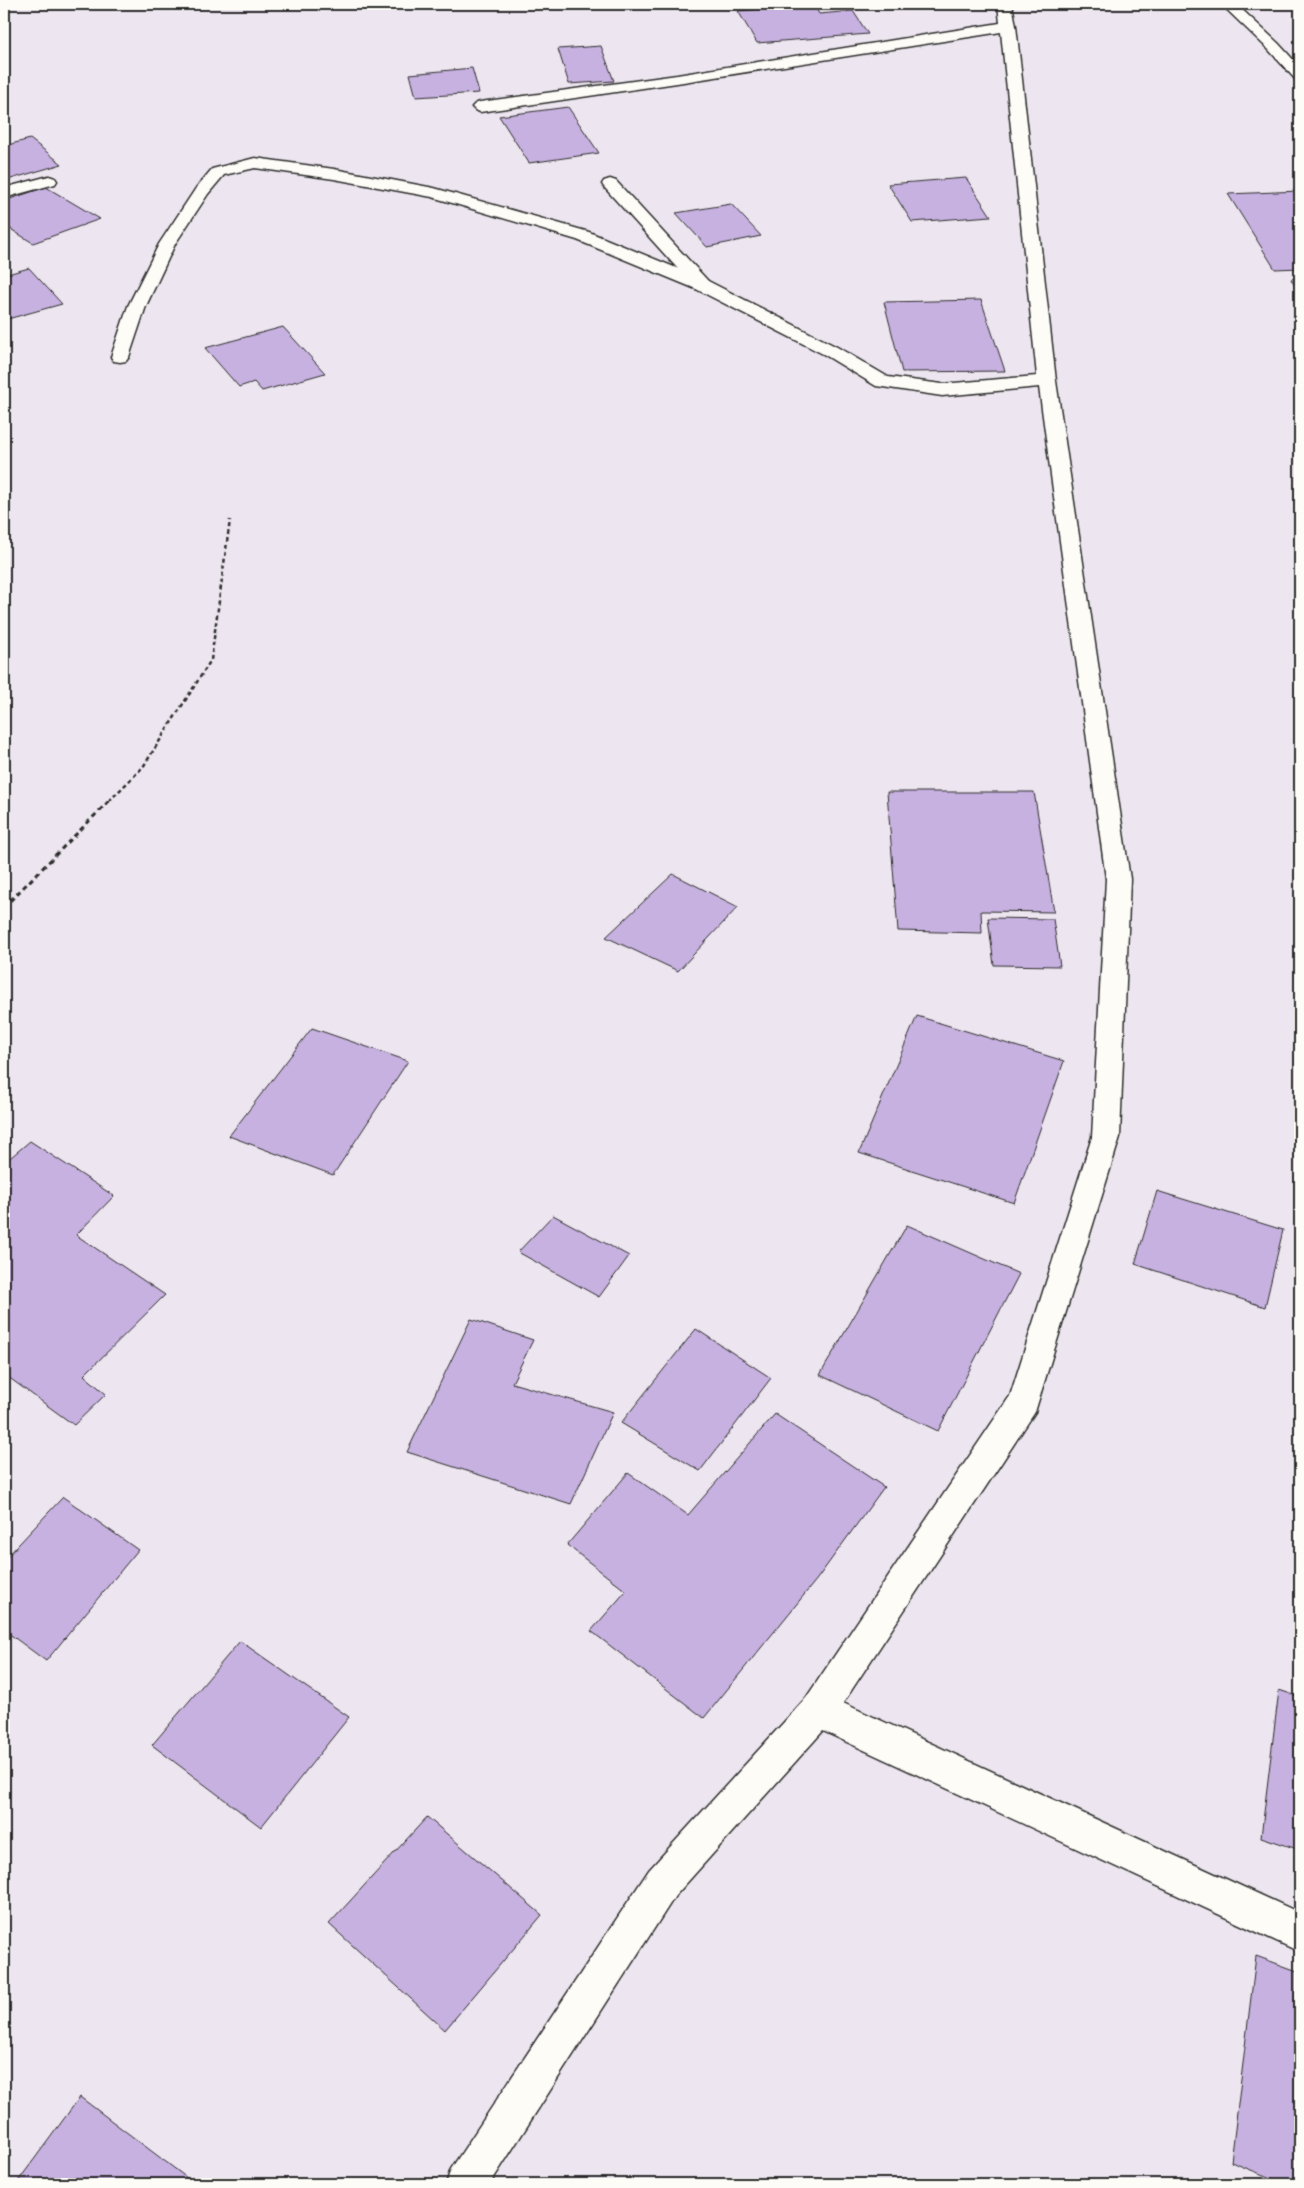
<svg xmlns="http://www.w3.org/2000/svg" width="1304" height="2188" font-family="Mynerve,sans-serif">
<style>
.building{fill:#c7b1e0;stroke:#2b2b2b}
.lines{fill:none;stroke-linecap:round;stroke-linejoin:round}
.service-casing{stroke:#2b2b2b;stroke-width:3}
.minor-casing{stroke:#2b2b2b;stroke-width:3}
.tertiary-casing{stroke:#2b2b2b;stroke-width:3}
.path-far1{stroke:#2b2b2b;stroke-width:2.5;stroke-dasharray:4 3;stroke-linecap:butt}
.path{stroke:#2b2b2b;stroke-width:3;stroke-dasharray:5 4;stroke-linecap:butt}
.service{fill:#fdfcf7;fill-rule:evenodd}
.minor{fill:#fdfcf7;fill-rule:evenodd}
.tertiary{fill:#fdfcf7;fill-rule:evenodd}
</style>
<rect width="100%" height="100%" fill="#ede6f0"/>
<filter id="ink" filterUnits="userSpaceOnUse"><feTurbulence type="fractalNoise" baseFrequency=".02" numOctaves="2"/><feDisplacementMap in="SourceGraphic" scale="10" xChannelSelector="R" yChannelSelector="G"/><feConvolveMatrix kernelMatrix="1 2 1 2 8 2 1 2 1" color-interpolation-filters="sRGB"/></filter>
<g filter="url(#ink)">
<g class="building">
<path d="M814 5 819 14 853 11 868 34 757 43 738 11Z"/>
<path d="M601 46 614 81 569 84 558 49Z"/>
<path d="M472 68 479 93 416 97 410 74Z"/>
<path d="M568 107 599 153 529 163 499 116Z"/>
<path d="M30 139 62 164 4 181V146Z"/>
<path d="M966 178 991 216 912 222 888 184Z"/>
<path d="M46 187 100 219 33 243 4 225V201Z"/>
<path d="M1300 191V268L1275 269 1228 194Z"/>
<path d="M731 204 761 236 707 247 676 213Z"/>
<path d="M29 268 62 304 4 320V275Z"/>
<path d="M1300 278V295L1291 279Z"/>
<path d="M981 300 1005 371 902 372 884 302Z"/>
<path d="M283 327 325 373 262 391 254 382 239 387 205 348Z"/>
<path d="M887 792H1034L1054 912 981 911 982 933 898 931Z"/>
<path d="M673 874 738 907 678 971 606 937Z"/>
<path d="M988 918 1053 919 1060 966 994 965Z"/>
<path d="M917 1016 1064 1061 1014 1203 859 1153Z"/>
<path d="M312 1028 408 1061 333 1175 229 1136Z"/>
<path d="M30 1141 114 1196 76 1235 165 1295 84 1375 106 1394 74 1425 4 1374V1163Z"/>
<path d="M1157 1191 1283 1230 1265 1307 1135 1264Z"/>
<path d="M553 1215 629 1256 599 1297 518 1252Z"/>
<path d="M907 1225 1019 1274 938 1431 820 1375Z"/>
<path d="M471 1319 533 1340 512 1383 613 1412 571 1504 407 1452Z"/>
<path d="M696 1329 771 1378 700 1471 621 1423Z"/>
<path d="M775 1414 884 1487 817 1579 704 1718 591 1631 626 1591 567 1545 628 1473 688 1515Z"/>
<path d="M63 1497 138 1550 46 1661 4 1630V1560Z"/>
<path d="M240 1641 349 1717 261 1827 152 1745Z"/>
<path d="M1279 1690 1300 1697V1850L1261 1837Z"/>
<path d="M427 1817 542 1915 445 2030 329 1924Z"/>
<path d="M1256 1956 1300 1972V2184H1286L1231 2162Z"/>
<path d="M80 2097 195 2184H16Z"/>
</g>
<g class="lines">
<g class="service-casing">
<path id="service" d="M610 179 616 181 708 281 711 285 708 289H696L604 187 602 184 604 181Z"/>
</g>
<g class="minor-casing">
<g id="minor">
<path d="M998 4H1012L1016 26 1056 381 1130 879 1120 1137 1035 1412 843 1703 1300 1913V1952L823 1731 675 1896 490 2184H446L451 2169 649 1870 806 1698 1010 1396 1092 1137 1106 879 1039 387 942 396 876 386 825 355 696 289 577 240 432 197 334 179 255 168 224 175 208 194 175 244 146 306 129 357 126 361 120 362 114 361 111 357 128 306 159 244 196 188 212 169 255 158 334 169 434 188 589 232 708 281 837 347 888 377 942 384 1037 376 1001 32 677 83 480 112 475 110 472 107 475 104 480 102 677 75 1000 23Z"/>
<path d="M49 176 55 178 57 181 55 184 4 198V188Z"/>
</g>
</g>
<g class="tertiary-casing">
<path id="tertiary" d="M1221 4H1236L1278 43 1300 67V80L1295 79 1268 49Z"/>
</g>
<path class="path-far1" d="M109 801 143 767 211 660 230 520"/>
<path class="path" d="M4 907 110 800"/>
<use href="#service" class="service"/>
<use href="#minor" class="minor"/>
<use href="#tertiary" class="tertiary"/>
</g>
</g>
<rect width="1304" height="2188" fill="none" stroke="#fdfcf7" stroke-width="20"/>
<rect x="10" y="10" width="1284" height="2168" fill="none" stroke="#2b2b2b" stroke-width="2" filter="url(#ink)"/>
</svg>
